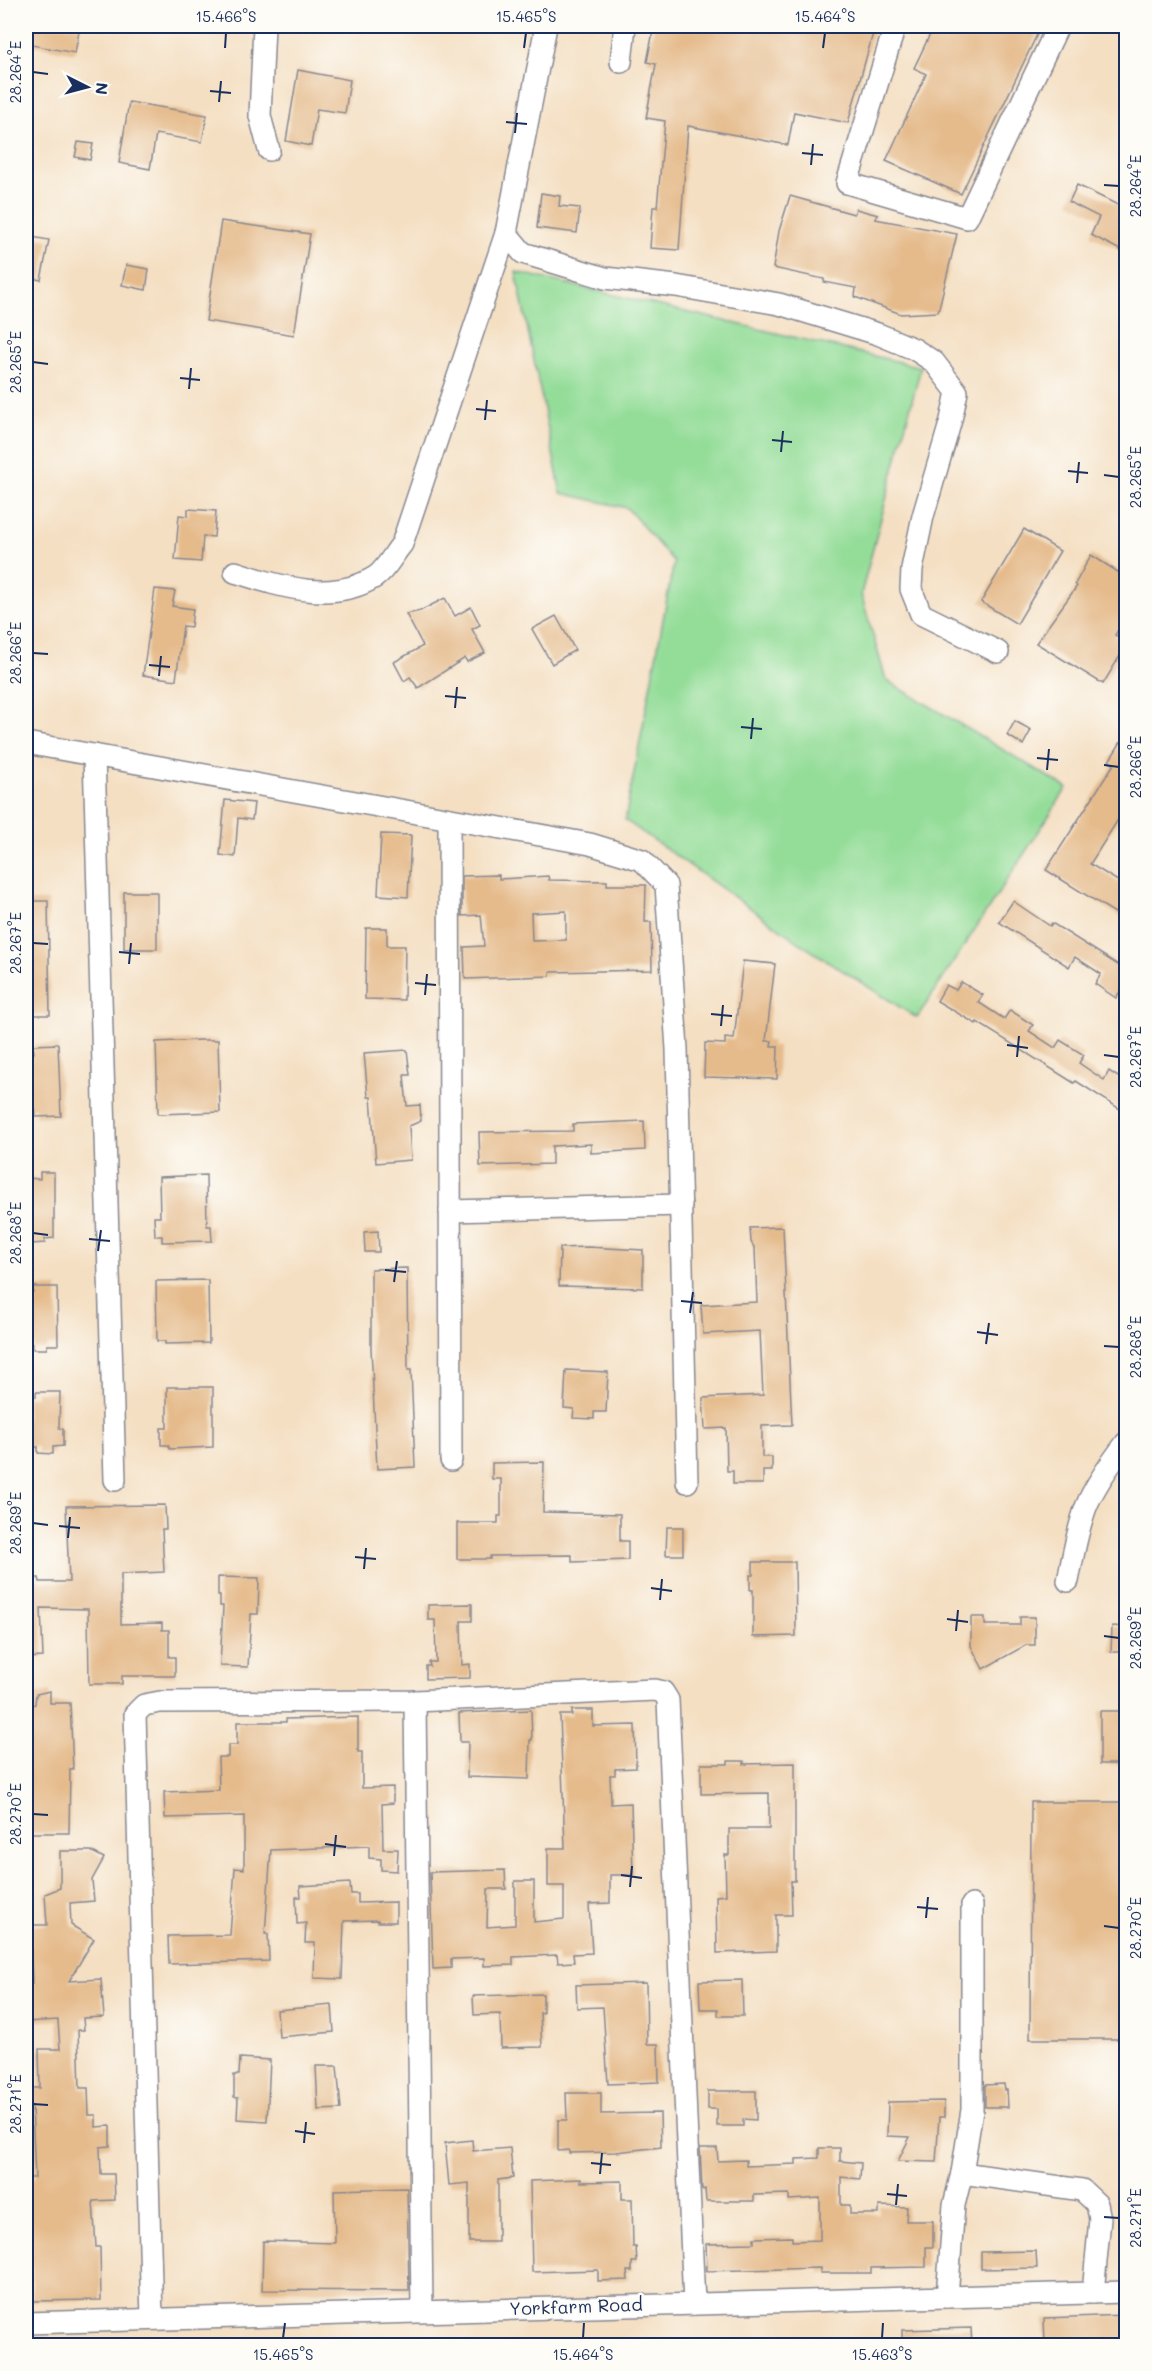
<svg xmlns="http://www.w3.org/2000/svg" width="1152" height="2371" font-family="Mali,sans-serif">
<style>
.green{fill:#94dd99;stroke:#58867c;stroke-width:1.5}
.building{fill:#e5bb8c;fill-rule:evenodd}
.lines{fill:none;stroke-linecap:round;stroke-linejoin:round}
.minor-casing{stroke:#888790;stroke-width:24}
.minor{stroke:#fff;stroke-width:21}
.ticks{fill:none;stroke:#1b2f5e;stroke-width:2}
.labels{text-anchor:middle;stroke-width:5;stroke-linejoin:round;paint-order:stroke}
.street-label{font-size:18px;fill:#1b2f5e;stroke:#fdfcf7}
.neatline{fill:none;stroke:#1b2f5e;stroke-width:2}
.ticks-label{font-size:15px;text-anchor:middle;fill:#1b2f5e}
</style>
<rect width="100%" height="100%" fill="#fdfcf7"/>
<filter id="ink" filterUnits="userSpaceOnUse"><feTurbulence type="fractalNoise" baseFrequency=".0167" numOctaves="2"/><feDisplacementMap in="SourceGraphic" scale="12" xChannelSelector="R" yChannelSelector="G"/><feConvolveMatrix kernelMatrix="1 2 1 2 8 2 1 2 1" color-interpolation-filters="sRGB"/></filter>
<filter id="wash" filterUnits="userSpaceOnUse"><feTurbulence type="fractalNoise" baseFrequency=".008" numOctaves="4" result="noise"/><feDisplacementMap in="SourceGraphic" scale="24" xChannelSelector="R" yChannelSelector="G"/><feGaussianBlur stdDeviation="1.35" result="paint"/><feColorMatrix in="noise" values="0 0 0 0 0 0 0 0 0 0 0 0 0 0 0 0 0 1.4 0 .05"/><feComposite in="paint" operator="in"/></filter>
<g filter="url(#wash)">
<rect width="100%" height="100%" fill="#f4dfc2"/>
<path class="green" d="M516 272 921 367 861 594 886 680 1067 788 917 1018 807 948 625 820 674 562 627 508 561 493Z"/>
<g id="blocks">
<g class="building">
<path d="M26 26H80L75 53 26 44Z"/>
<path d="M654 26H875L848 123 794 112 788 145 688 126 679 250 650 248 653 207H657L665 121 646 118 656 64 647 62Z"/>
<path d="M934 26H1041L961 194 886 161 926 74 914 68Z"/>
<path d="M298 70 350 80 345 113 317 109 311 146 286 141Z"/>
<path d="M129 102 207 115 202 142 156 134 150 169 119 163Z"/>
<path d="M78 142 93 144 90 160 75 157Z"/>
<path d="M1077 185 1126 209V218L1122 228 1126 230V253L1091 235 1099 217 1069 202Z"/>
<path d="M541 193 560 196 559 206 580 208 577 233 537 228Z"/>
<path d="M790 196 854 214 856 209 878 215 875 219 957 234 938 312 901 314 855 297 856 288 824 282V279L773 268 779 231Z"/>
<path d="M221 221 310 234 294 335 206 321Z"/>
<path d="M26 236 49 240 41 280 26 277Z"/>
<path d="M126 265 149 269 146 290 122 285Z"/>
<path d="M188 509 216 511 214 537 203 536 201 562 175 560 179 515 188 516Z"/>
<path d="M1024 529 1060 551 1017 624 981 602Z"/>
<path d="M1091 555 1126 577V616L1115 635 1126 642V646L1103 684 1036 643 1077 586 1075 584Z"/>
<path d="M155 589 175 591 172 606 193 609 191 627 183 626 176 680 143 675Z"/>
<path d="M445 598 455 616 471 607 480 625 472 629 485 653 467 662 465 658 418 688 410 677 404 681 394 662 423 646 406 614 420 611Z"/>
<path d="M556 616 575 650 552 664 532 629Z"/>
<path d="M1015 721 1031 730 1023 745 1007 735Z"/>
<path d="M1126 734V807L1090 864 1126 886V920L1046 870 1114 764 1109 761Z"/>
<path d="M225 800 254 803 252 820 238 818 235 857 220 855Z"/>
<path d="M381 834 411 835 408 897 378 895Z"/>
<path d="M499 875V879L548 876 549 880 607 881V885H646L645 922H651L652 970 550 972V976L465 979 464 947 484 946 481 915 462 916V876ZM566 911V940L532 941 531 913Z"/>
<rect x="124" y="892" width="33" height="57"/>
<path d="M26 901H48L50 1015H26Z"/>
<path d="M1013 901 1050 926 1052 923 1126 970V982L1116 998 1095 984 1101 974 1075 957 1069 967 999 922Z"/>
<path d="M366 928H387V946H405L404 1000 365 999Z"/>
<path d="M743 961 775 964 766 1041H772L771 1046H778L777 1079 704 1077 705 1043 725 1044V1038L734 1039Z"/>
<path d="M961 982 983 995 978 1002 1004 1019 1010 1010 1033 1025 1029 1031 1055 1048 1060 1040 1084 1055 1079 1063 1104 1080 1109 1071 1126 1082V1113L1076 1081 1074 1083 977 1022 976 1024 937 1001 946 985 956 990Z"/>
<path d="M200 1040H218L220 1112 158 1114 156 1042Z"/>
<path d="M58 1044 61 1116 36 1117 35 1108 26 1109V1053H34L33 1045Z"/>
<path d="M407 1050 410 1075H404L407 1106 420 1105 421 1121 409 1126 411 1160 376 1163 371 1097H368L364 1053Z"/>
<path d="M644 1121 645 1150 591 1153V1144L552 1146V1164L480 1166 479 1132 573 1131V1124Z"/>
<path d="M40 1172H54V1238L45 1239V1243L31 1244 30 1237H26V1178L40 1179Z"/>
<path d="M206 1175 207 1226H211L212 1241 162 1242V1236H155L154 1217H160L159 1177Z"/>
<path d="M783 1227 792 1425 762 1426V1457H772V1471H763V1484H733V1471H727L726 1428 705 1429 703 1398 763 1395 760 1331 703 1334 701 1305 757 1302 755 1249 751 1242 750 1228Z"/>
<path d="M378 1231 379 1252H365L364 1232Z"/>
<path d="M588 1247 643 1250V1288L559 1286 560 1248Z"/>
<path d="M407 1268 408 1370H411L415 1467 377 1469 371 1348V1269Z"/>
<path d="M208 1280 209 1343 165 1344V1341H157L156 1281Z"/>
<path d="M33 1287H57L58 1345H47V1349H33V1343L26 1344V1292H33Z"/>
<path d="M566 1370 608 1372 606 1412H594V1419L573 1418 574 1409 564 1408Z"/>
<path d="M167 1387H213V1447L170 1449 168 1445H161V1428H167Z"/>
<path d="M36 1392H60L59 1428 63 1429V1446L53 1447V1454L38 1453V1447H26V1397H36Z"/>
<path d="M544 1462 543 1512 620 1514V1541H628V1560L572 1562V1555L490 1556V1559H457V1523H498V1516H501V1479H492V1463Z"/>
<path d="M165 1505 166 1529H162L164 1572 121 1574V1624L162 1623V1630H169V1657H175V1676H122V1684H89L88 1609 41 1608 43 1657 26 1658V1578H39L40 1582H69L66 1506Z"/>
<path d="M667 1527H683V1555H666Z"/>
<path d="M753 1562H795L796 1636 753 1637V1590H750V1575H753Z"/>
<path d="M218 1577 259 1578 258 1614H251L248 1667 220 1666 223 1606H220V1596H218Z"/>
<path d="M472 1604V1621H461L462 1665 470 1664V1678L426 1679V1666H430L429 1662H436L435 1620H428V1605Z"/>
<path d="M971 1617H985V1625H1020V1617H1035V1645H1026L983 1669 971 1646Z"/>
<path d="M1112 1626 1126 1627V1652H1111Z"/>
<path d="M50 1691V1703H70L73 1769H70L69 1833H26V1799L27 1798 26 1708 35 1704 36 1694Z"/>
<path d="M531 1710 532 1740H530L529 1779 467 1777 468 1742H460L459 1713Z"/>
<path d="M572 1710H593V1726L635 1725 636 1768 615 1769V1775H610L611 1804 631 1803 633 1875H610V1903L589 1904 592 1953 573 1954 574 1962 558 1963 557 1955 513 1957V1965L484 1966V1958L451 1959V1968L433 1969 430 1872 505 1870 506 1889H488L487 1927 515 1925V1881H534V1922L564 1919V1886H548V1848H565L560 1715H572Z"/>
<rect x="1100" y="1711" width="26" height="53"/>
<path d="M358 1717V1752H362V1788L393 1787V1803L382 1804 383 1849H398L397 1871 381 1870V1859L369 1858V1846L271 1850 265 1934H268L269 1961 169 1964 168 1936 230 1935 235 1868 244 1869V1816L165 1818 164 1792 219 1790 218 1757H228V1745H237V1722H286V1719Z"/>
<path d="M728 1761H744V1764L795 1763V1881H791L792 1915H776V1951L717 1953 716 1896 726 1895 725 1855H729V1829H769V1793L701 1794V1764H728Z"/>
<path d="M1031 1802H1126V2039H1030Z"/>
<path d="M60 1851H91L104 1858 92 1880 94 1901 70 1903 71 1925 94 1939 69 1981 101 1979 104 2017 83 2018 84 2030H78L80 2088H88L89 2115H96V2127L110 2126V2146L100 2147 101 2174H114L115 2200 93 2201 96 2247H100L101 2300 32 2301V2239L26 2240V2178H35L32 2106H30L29 2088H40L39 2049H60L58 2020 26 2022V1985L32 1984 30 1925H47L45 1894 60 1888Z"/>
<path d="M350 1883 351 1894H358V1903L396 1902V1922H378V1920L344 1921 342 1979 314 1978 315 1943H305L306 1923 297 1924 296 1897H301L300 1886Z"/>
<path d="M742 1980 743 2016H718V2009H700L699 1981Z"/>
<path d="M646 1983 647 2044H658L659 2082 608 2084 603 2007 577 2008 576 1985Z"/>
<path d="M543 1994V2013H540L542 2047 501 2048 500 2014 474 2015 473 1996Z"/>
<path d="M332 2005 334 2032 279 2037 277 2010Z"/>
<path d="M240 2058 270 2060 267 2121 237 2119 238 2098 234 2097V2075H239Z"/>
<path d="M316 2066H337L341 2109 318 2110Z"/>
<path d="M1004 2084 1005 2090H1007L1008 2107H985V2085Z"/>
<path d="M708 2091H756V2120L743 2119V2126H717V2109H708Z"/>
<path d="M566 2093H601V2114L660 2113 661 2147 616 2152 569 2153V2150L558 2151V2120H567Z"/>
<path d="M944 2101V2117H939L936 2162 898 2161 910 2137 887 2136 888 2102Z"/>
<path d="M472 2140 473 2151 510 2148 513 2178 498 2180V2242H469V2183L449 2185 445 2143Z"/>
<path d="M700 2148H717L718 2161 746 2160V2166L796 2164V2159L819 2158V2148H840V2161L861 2163 860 2179 841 2177V2205H850V2214H879V2206L907 2207 906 2221H933V2247H926V2267L871 2268V2273H820V2268L707 2271 706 2244 754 2243V2238L792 2237V2241L820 2240V2198L789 2200V2194L754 2195V2201H706L705 2189 702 2190Z"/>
<path d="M581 2179V2182L622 2181V2199H632L633 2247H636L637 2262H632V2271H627L628 2280 598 2281V2270L532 2272 530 2181Z"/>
<path d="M407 2188 409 2291 262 2290 263 2241 335 2243 334 2190Z"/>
<path d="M1036 2251 1037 2268 981 2269V2252Z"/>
<path d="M1126 2315V2344L1045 2346 1044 2318Z"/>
<path d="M971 2328 972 2346H902V2330Z"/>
</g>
</g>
</g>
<g filter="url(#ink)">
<use href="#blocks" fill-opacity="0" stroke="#888790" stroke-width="1.5"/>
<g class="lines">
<g class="minor-casing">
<g id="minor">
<path d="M264 26 260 116 269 150"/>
<path d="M546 26 506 233 523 253 605 278 676 286 779 304 878 334 914 349 934 362 957 392 951 420 923 516 912 569 911 589 921 614 998 652"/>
<path d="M895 26 847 183 967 218 1058 26"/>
<path d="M621 62 625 26"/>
<path d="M235 572C279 586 332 604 375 577 386 570 394 553 402 544L506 233"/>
<path d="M26 743 590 844 642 860 666 885 677 1049 687 1482"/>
<path d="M94 755 115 1480"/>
<path d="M449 819 451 1460"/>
<path d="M450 1211 681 1205"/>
<path d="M1068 1581C1073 1556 1077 1531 1086 1507 1094 1487 1113 1460 1126 1443"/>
<path d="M415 1701 422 2311"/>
<path d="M962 2173 1082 2190 1097 2204 1100 2219 1093 2293"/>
<path d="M947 2297 954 2205 962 2173 972 2110V1905"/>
<path d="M152 2319 135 1714 144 1705 160 1702 415 1701 655 1690 663 1692 668 1700 694 2304"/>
<path d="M26 2323 1126 2292"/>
</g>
</g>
<use href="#minor" class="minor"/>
</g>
</g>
<path class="ticks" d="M225 48 226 33M524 48 526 33M823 48 825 33M33 72 48 74M210 91 231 93M219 102 221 81M506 122 527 124M515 133 517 113M802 153 823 155M811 165 813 144M1104 185 1119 186M33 362 48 364M180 378 200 380M189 389 191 368M476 409 496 411M485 420 487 400M772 440 792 442M781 452 783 431M1068 471 1088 473M1104 475 1119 477M1077 483 1079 462M33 653 48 654M149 665 170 667M159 676 161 656M445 696 466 698M455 708 457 687M741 727 762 729M751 739 753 718M1037 758 1058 760M1104 765 1119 767M1047 770 1049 749M33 943 48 944M119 952 140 954M129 964 131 943M415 983 436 985M425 995 427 974M711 1014 732 1016M721 1026 723 1005M1007 1045 1028 1048M1104 1055 1119 1057M1017 1057 1019 1036M33 1233 48 1235M89 1239 110 1241M98 1251 101 1230M385 1270 406 1272M394 1282 397 1261M681 1301 702 1303M690 1313 693 1292M977 1332 998 1335M986 1344 989 1323M1104 1346 1119 1347M33 1523 48 1525M59 1526 80 1528M68 1538 70 1517M355 1557 376 1559M364 1569 366 1548M651 1588 672 1591M660 1600 662 1579M947 1619 968 1622M956 1631 958 1610M1104 1636 1119 1638M33 1814 48 1815M325 1844 346 1847M334 1856 336 1835M621 1875 642 1878M630 1887 632 1866M917 1907 938 1909M926 1918 928 1897M1104 1926 1119 1928M33 2104 48 2105M295 2131 315 2134M304 2143 306 2122M591 2163 611 2165M600 2174 602 2153M887 2194 907 2196M896 2205 898 2184M1104 2217 1119 2218M283 2338 285 2323M583 2338 584 2323M882 2338 883 2323"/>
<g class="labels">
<g class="street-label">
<text transform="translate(576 2307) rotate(-2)" y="6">Yorkfarm Road</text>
</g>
</g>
<rect width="1152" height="2371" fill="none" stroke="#fdfcf7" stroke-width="66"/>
<g transform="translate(87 87) rotate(96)" stroke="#fdfcf7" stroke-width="4.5" paint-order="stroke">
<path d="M0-4.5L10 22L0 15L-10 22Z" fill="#1b2f5e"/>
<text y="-9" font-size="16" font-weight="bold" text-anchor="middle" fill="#1b2f5e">N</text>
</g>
<rect x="33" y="33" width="1086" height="2305" class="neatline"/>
<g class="ticks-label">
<text x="226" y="22">15.466°S</text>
<text x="526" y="22">15.465°S</text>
<text x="825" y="22">15.464°S</text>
<text transform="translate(16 72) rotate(-90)" y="5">28.264°E</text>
<text transform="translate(1136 186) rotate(-90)" y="5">28.264°E</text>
<text transform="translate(16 362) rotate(-90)" y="5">28.265°E</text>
<text transform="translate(1136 477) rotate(-90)" y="5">28.265°E</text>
<text transform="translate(16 653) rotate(-90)" y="5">28.266°E</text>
<text transform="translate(1136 767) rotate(-90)" y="5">28.266°E</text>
<text transform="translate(16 943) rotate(-90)" y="5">28.267°E</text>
<text transform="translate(1136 1057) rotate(-90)" y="5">28.267°E</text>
<text transform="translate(16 1233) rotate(-90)" y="5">28.268°E</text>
<text transform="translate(1136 1347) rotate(-90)" y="5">28.268°E</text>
<text transform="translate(16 1523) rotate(-90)" y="5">28.269°E</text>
<text transform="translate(1136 1638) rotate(-90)" y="5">28.269°E</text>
<text transform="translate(16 1814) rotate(-90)" y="5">28.270°E</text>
<text transform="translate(1136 1928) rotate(-90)" y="5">28.270°E</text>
<text transform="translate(16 2104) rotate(-90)" y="5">28.271°E</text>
<text transform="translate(1136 2218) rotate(-90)" y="5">28.271°E</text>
<text x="283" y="2360">15.465°S</text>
<text x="583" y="2360">15.464°S</text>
<text x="882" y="2360">15.463°S</text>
</g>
</svg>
